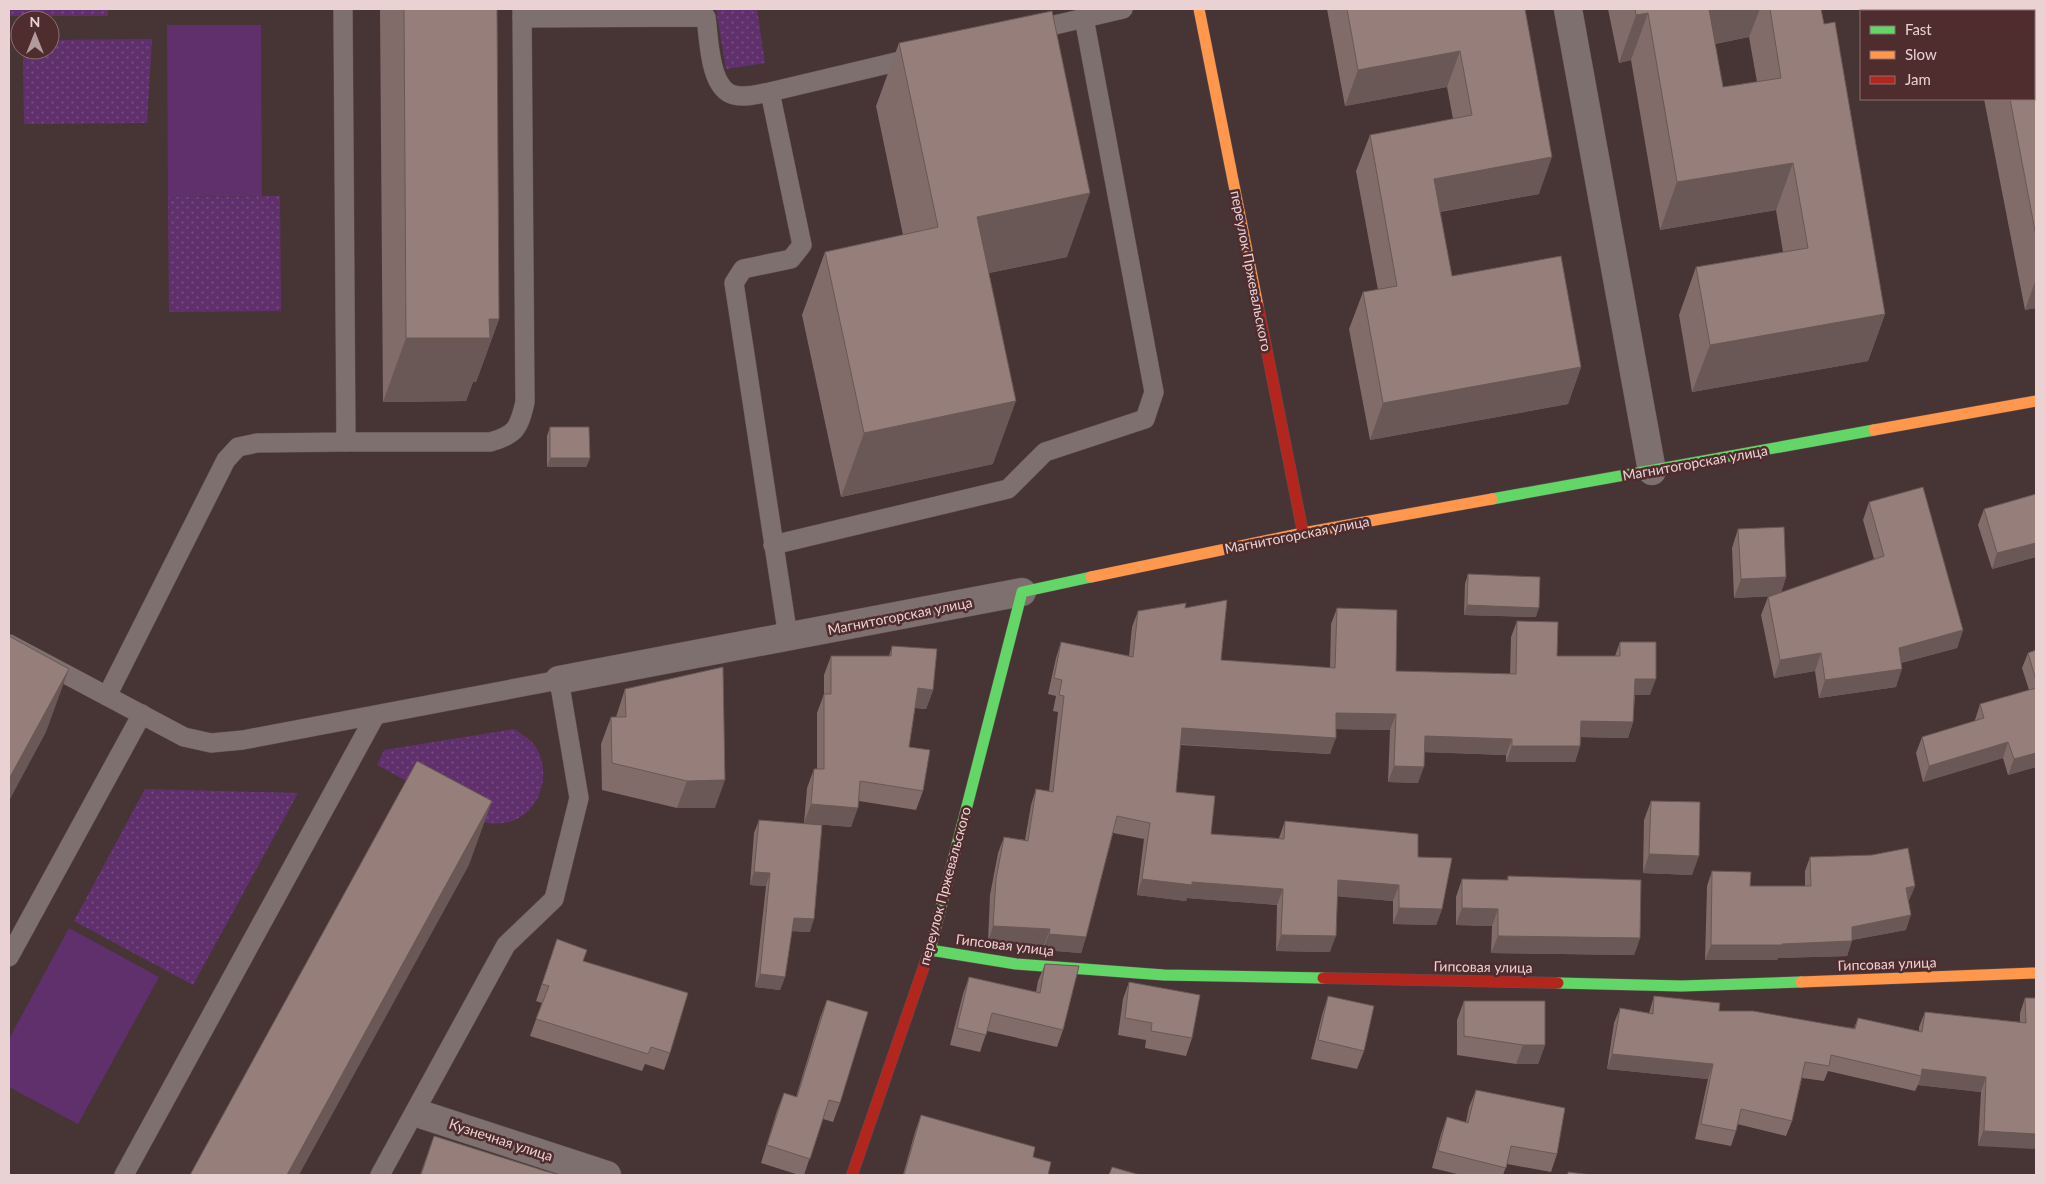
<svg xmlns="http://www.w3.org/2000/svg" width="2045" height="1184" font-family="Lato,sans-serif">
<style>
.green{fill:url(#green-dots)}
.pitch{fill:#60306d}
.lines{fill:none;stroke-linecap:round;stroke-linejoin:round}
.lane-casing{stroke:#615051;stroke-width:20}
.street-casing{stroke:#615051;stroke-width:29}
.fast-casing{stroke:#615051;stroke-width:12}
.slow-casing{stroke:#615051;stroke-width:12}
.jam-casing{stroke:#615051;stroke-width:12}
.lane{stroke:#7f7070;stroke-width:19}
.street{stroke:#7f7070;stroke-width:28}
.fast{stroke:#63d668;stroke-width:11}
.slow{stroke:#ff974d;stroke-width:11}
.jam{stroke:#b3261e;stroke-width:11}
.wall{fill:#816c69;fill-rule:evenodd}
.shaded-wall{fill:#695855}
.building{fill:#967e7a;stroke:#695855}
.labels{text-anchor:middle;stroke-width:5;stroke-linejoin:round;paint-order:stroke}
.street-label{font-size:14px;fill:#ead2d3;stroke:#4f2c2e}
</style>
<defs>
<pattern id="green-dots" width="8" height="8" patternUnits="userSpaceOnUse" patternTransform="scale(1.25)"><rect width="8" height="8" fill="#60306d"/><path d="M2 2h.1M6 6h.1" fill="none" stroke="#774d81" stroke-width="1.8" stroke-linecap="round"/></pattern>
</defs>
<rect width="100%" height="100%" fill="#473435"/>
<g class="green">
<rect x="9" y="9" width="99" height="7"/>
<path d="M716 9H757L765 63 726 69Z"/>
<path d="M152 39 147 123 24 124 23 50H50V40Z"/>
<path d="M280 196 281 311 169 312 168 197Z"/>
<path d="M514 729C522 734 532 740 537 749 552 776 539 814 509 822 500 824 491 824 482 822L377 765 384 750Z"/>
<path d="M145 789 298 793 193 985 74 921Z"/>
</g>
<g class="pitch">
<path d="M167 25H261L262 196 168 197Z"/>
<path d="M69 928 159 977 78 1124 9 1087V1039Z"/>
</g>
<g class="lines">
<g class="lane-casing">
<g id="lane">
<path d="M522 18 706 17C709 38 709 89 734 95 746 98 758 94 770 92L917 57"/>
<path d="M1029 31 1123 9"/>
<path d="M770 92 802 245 791 259 743 269 734 283 788 637"/>
<path d="M346 442H490C516 435 519 428 525 402L522 9"/>
<path d="M773 545 1008 489 1045 452 1145 419 1154 392 1084 18"/>
<path d="M9 644 184 737 211 743 243 740 559 680 579 798 554 899 506 945 380 1175"/>
<path d="M107 696 226 460 238 447 257 443 346 442 343 9"/>
<path d="M9 957 142 714"/>
<path d="M124 1175 375 716"/>
</g>
</g>
<g class="street-casing">
<g id="street">
<path d="M1568 9 1652 471"/>
<path d="M559 680 1022 592"/>
<path d="M423 1115 607 1175"/>
</g>
</g>
<g class="fast-casing">
<g id="fast">
<path d="M1492 499 1874 430"/>
<path d="M931 946 1022 592 1091 577"/>
<path d="M930 950 1016 964 1164 975 1323 978"/>
<path d="M1558 983 1682 986 1801 982"/>
</g>
</g>
<g class="slow-casing">
<g id="slow">
<path d="M1199 9 1258 306"/>
<path d="M1874 430 2036 401"/>
<path d="M1091 577 1303 533 1492 499"/>
<path d="M1801 982 2036 973"/>
</g>
</g>
<g class="jam-casing">
<g id="jam">
<path d="M1258 306 1303 533"/>
<path d="M1323 978 1558 983"/>
<path d="M852 1175 931 946"/>
</g>
</g>
<use href="#lane" class="lane"/>
<use href="#street" class="street"/>
<use href="#fast" class="fast"/>
<use href="#slow" class="slow"/>
<use href="#jam" class="jam"/>
</g>
<g class="wall">
<path d="M380 9H497L499 319 476 382H473L466 401 383 402Z"/>
<path d="M1327 9H1525L1539 194 1440 212 1452 276 1581 367 1568 404 1370 440 1349 329 1363 292 1378 290 1356 171 1370 135 1453 119 1447 87 1345 106Z"/>
<path d="M1608 9H1821L1885 314 1868 361 1692 392 1679 315 1696 267 1783 252 1776 210 1660 230 1631 60 1619 63ZM1749 37 1757 82 1723 87 1715 44Z"/>
<path d="M1966 9H2036V308L2025 310 1984 99H2034V11H1967Z"/>
<path d="M899 43 1067 257 989 273 993 464 841 497 802 315 825 252 903 235 876 106Z"/>
<path d="M550 427 590 458 586 467H547V436Z"/>
<path d="M2036 494V557L1992 569 1978 525 1984 509Z"/>
<path d="M1869 502 1963 630 1957 648 1901 663 1896 687 1819 698 1815 671 1774 678 1761 615 1768 597 1771 596 1734 598 1732 548 1738 529 1786 577 1781 593 1874 559 1863 520Z"/>
<path d="M1468 574 1536 617 1464 615 1465 584Z"/>
<path d="M1185 608 1221 660 1330 668 1331 624 1337 608 1396 671 1510 674 1511 637 1517 621 1557 656H1615L1620 642 1650 695H1635L1633 722 1628 738 1581 737 1580 746 1575 762H1506V755L1425 752 1418 783 1388 782 1390 730 1336 729 1330 754 1180 745 1176 792 1211 834 1279 838 1285 821 1418 857 1442 909 1436 925 1393 924V901L1337 896 1330 952 1276 951 1277 905 1187 898 1186 901 1137 895 1144 839 1113 833 1086 937 1081 953 1043 950 1044 945 988 942 990 895 998 853 1004 837 1025 840 1031 805 1036 789 1049 791 1058 712 1053 711 1056 696 1048 694 1056 658 1061 642 1129 656 1132 627 1138 611Z"/>
<path d="M892 646 933 690 926 709 915 708 909 747 923 791 916 810 859 801 851 827 804 823 807 788 814 769H817V713L824 694V675L831 656H889Z"/>
<path d="M2036 650V767L2008 775 2003 758 1923 782 1916 753 1922 737 1975 721V720L1980 704 2029 690 2022 668 2028 653Z"/>
<path d="M625 689 715 808H677L602 790 601 744 611 717H616Z"/>
<path d="M1651 801 1692 875 1643 873 1644 820Z"/>
<path d="M759 820 810 932 792 931 785 977 780 990 755 987 766 886 750 885 754 833Z"/>
<path d="M1810 857 1915 886 1909 900 1908 901 1906 930 1852 940 1847 956 1778 958 1777 960H1705L1707 886 1712 871 1750 886H1805V871Z"/>
<path d="M1508 876 1640 938 1634 955 1491 953 1492 926 1456 925V897L1462 879 1507 880Z"/>
<path d="M557 939 583 961 670 1053 664 1070 645 1064 642 1071 530 1036 542 1003 536 1001Z"/>
<path d="M1045 964 1063 1030 1057 1047 987 1031 980 1052 950 1045 963 994 969 977 1036 992 1038 981Z"/>
<path d="M1129 982 1192 1038 1186 1056 1145 1048 1146 1040 1118 1035 1123 999Z"/>
<path d="M1328 996 1364 1051 1357 1069 1311 1059 1322 1015Z"/>
<path d="M1654 996 1719 1011 1854 1028 1858 1018 1919 1031V1027L1925 1012 2020 1022V1013L2025 998H2036L1978 1146 1981 1092 1918 1085 1915 1091 1828 1071 1824 1081 1802 1078 1792 1121 1786 1136 1737 1124 1736 1131 1731 1146 1695 1139 1708 1079 1607 1069 1614 1023 1620 1008 1649 1013Z"/>
<path d="M827 1000 840 1103 833 1122 823 1119 804 1175H799L761 1163 777 1111 784 1093 796 1097 820 1018Z"/>
<path d="M1464 1001 1545 1045 1538 1064H1516L1457 1055V1020Z"/>
<path d="M1476 1090 1557 1154 1551 1172 1507 1164 1503 1175H1461L1432 1168 1441 1134 1447 1117 1466 1122 1469 1107Z"/>
<path d="M921 1115 1033 1157 1048 1175H903L915 1132Z"/>
<path d="M434 1136 545 1171 560 1175H420Z"/>
</g>
<g class="shaded-wall">
<path d="M1705 9H1760L1749 37 1691 48Z"/>
<path d="M1648 13 1631 60 1619 63 1636 15Z"/>
<path d="M1460 51 1447 87 1345 106 1358 70Z"/>
<path d="M1552 157 1539 194 1420 215 1434 179Z"/>
<path d="M1793 163 1776 210 1660 230 1677 182Z"/>
<path d="M1090 193 1067 257 954 280 977 217Z"/>
<path d="M2036 279V308L2025 310Z"/>
<path d="M1885 314 1868 361 1692 392 1710 345Z"/>
<path d="M489 319H499L476 382H473L466 401 383 402 406 338Z"/>
<path d="M1581 367 1568 404 1370 440 1383 403Z"/>
<path d="M1016 401 993 464 841 497 864 433Z"/>
<path d="M550 458H590L586 467H547Z"/>
<path d="M2036 543V557L1992 569 1997 553Z"/>
<path d="M1786 577 1780 596 1734 598 1741 579Z"/>
<path d="M1467 605 1539 608 1536 617 1464 615Z"/>
<path d="M1963 630 1957 648 1893 665 1899 648Z"/>
<path d="M1821 653 1815 671 1774 678 1780 660Z"/>
<path d="M69 669 46 732 9 801V779Z"/>
<path d="M1902 669 1896 687 1819 698 1825 680Z"/>
<path d="M1635 679H1656L1650 695H1630Z"/>
<path d="M918 688 933 690 926 709 911 707Z"/>
<path d="M1336 713 1396 714 1390 730 1330 729Z"/>
<path d="M1581 721 1633 722 1628 738 1576 737Z"/>
<path d="M1182 728 1336 738 1330 754 1176 744Z"/>
<path d="M1425 736 1512 739 1506 755 1419 752Z"/>
<path d="M2008 742 2003 758 1923 782 1929 766Z"/>
<path d="M1512 746H1580L1575 762H1506Z"/>
<path d="M2036 753V767L2008 775 2014 759Z"/>
<path d="M1394 766 1424 767 1418 783 1388 782Z"/>
<path d="M725 780 715 808H677L687 781Z"/>
<path d="M492 801 469 865 299 1175H287Z"/>
<path d="M811 804 858 808 851 827 804 823Z"/>
<path d="M1649 854 1699 856 1692 875 1643 873Z"/>
<path d="M754 872 770 873 766 886 750 885Z"/>
<path d="M1142 879 1192 882 1283 889 1277 905 1187 898 1186 901 1137 895Z"/>
<path d="M1338 880 1399 885 1393 901 1332 896Z"/>
<path d="M1915 886 1909 900 1900 902 1906 888Z"/>
<path d="M1399 908 1442 909 1436 925 1393 924Z"/>
<path d="M1462 908 1498 909 1492 926 1456 925Z"/>
<path d="M1911 915 1906 930 1846 941 1852 927Z"/>
<path d="M794 918 814 919 810 932 789 931Z"/>
<path d="M993 926 1050 929 1044 945 988 942Z"/>
<path d="M1049 934 1086 937 1081 953 1043 950Z"/>
<path d="M1281 935 1336 936 1330 952 1276 951Z"/>
<path d="M1498 936 1640 938 1634 955 1491 953Z"/>
<path d="M1852 941 1847 956 1778 958 1777 960H1705L1711 945Z"/>
<path d="M760 974 785 977 780 990 755 987Z"/>
<path d="M1523 1045H1545L1538 1064H1516Z"/>
<path d="M1612 1054 1713 1064 1708 1079 1607 1069Z"/>
<path d="M1922 1069 1986 1077 1981 1092 1918 1085 1921 1076Z"/>
<path d="M1984 1131 2036 1134V1149L1978 1146Z"/>
</g>
<g class="building">
<path d="M404 9H497L499 319H489L490 338H406Z"/>
<path d="M1347 9H1525L1552 157 1434 179 1452 276 1561 256 1581 367 1383 403 1363 292 1397 286 1370 135 1472 115 1460 51 1358 70Z"/>
<path d="M1635 9H1709L1723 87 1781 78 1770 9H1821L1824 24 1835 22 1885 314 1710 345 1696 267 1808 248 1793 163 1677 182 1648 13 1636 15Z"/>
<path d="M1992 9H2036V236L2010 99H2034V11H1993Z"/>
<path d="M1052 11 1090 193 977 217 1016 401 864 433 825 252 938 227 899 43Z"/>
<path d="M550 427H589L590 458H550Z"/>
<path d="M1923 487 1963 630 1899 648 1902 669 1825 680 1821 653 1780 660 1768 597 1884 556 1869 502Z"/>
<path d="M2036 494V543L1997 553 1984 509Z"/>
<path d="M1784 527 1786 577 1741 579 1738 529Z"/>
<path d="M1468 574 1540 577 1539 608 1467 605Z"/>
<path d="M1227 600 1221 660 1335 668 1337 608 1397 610 1396 671 1516 674 1517 621 1558 622 1557 656H1620V642H1656V679H1635L1633 722 1581 721 1580 746H1512V739L1425 736 1424 767 1394 766 1396 714 1336 713V738L1182 728 1176 792 1215 796 1211 834 1284 839 1285 821 1418 834V857L1452 858 1442 909 1399 908V885L1338 880 1336 936 1281 935 1283 889 1192 882V885L1142 879 1150 823 1117 816 1086 937 1049 934 1050 929 993 926 996 879 1004 837 1028 841 1036 789 1053 792 1064 696 1059 695 1062 680 1054 678 1061 642 1133 657 1138 611 1186 603 1185 608Z"/>
<path d="M9 636 69 669 9 779Z"/>
<path d="M892 646 937 649 933 690 918 688 909 747 930 750 923 791 860 781 858 808 811 804 814 769H824V694H831V656H891Z"/>
<path d="M2036 650V680L2028 653Z"/>
<path d="M723 667 725 780 687 781 612 763 611 717H626L625 689Z"/>
<path d="M2036 688V753L2014 759 2008 742 1929 766 1922 737 1984 718 1980 704Z"/>
<path d="M417 761 492 801 287 1175H190Z"/>
<path d="M1651 801 1700 802 1699 856 1649 854Z"/>
<path d="M759 820 822 825 814 919 794 918 785 977 760 974 770 873 754 872Z"/>
<path d="M1908 848 1915 886 1906 888 1911 915 1852 927V941L1782 944V945H1711L1712 871 1751 872 1750 886H1811L1810 857 1872 855Z"/>
<path d="M1508 876 1641 880 1640 938 1498 936V909L1462 908V879L1508 880Z"/>
<path d="M557 939 587 950 583 961 688 993 670 1053 651 1047 648 1054 536 1019 549 986 542 984Z"/>
<path d="M1045 964 1079 966 1063 1030 992 1013 986 1035 957 1028 969 977 1040 993Z"/>
<path d="M1129 982 1200 995 1192 1038 1151 1031 1152 1023 1125 1018Z"/>
<path d="M1328 996 1374 1006 1364 1051 1318 1040Z"/>
<path d="M1654 996 1720 1003 1719 1011H1753L1855 1029 1858 1018 1922 1032 1925 1012 2026 1023 2025 998H2036V1134L1984 1131 1986 1077 1922 1069 1921 1076 1831 1055 1829 1066 1805 1062 1792 1121 1741 1109 1736 1131 1701 1124 1713 1064 1612 1054 1620 1008 1653 1014Z"/>
<path d="M827 1000 868 1012 840 1103 829 1100 810 1159 767 1145 784 1093 797 1097Z"/>
<path d="M1464 1001H1545V1045H1523L1464 1036Z"/>
<path d="M1476 1090 1565 1108 1557 1154 1511 1146 1506 1168 1438 1151 1447 1117 1468 1123Z"/>
<path d="M921 1115 1035 1147 1033 1157 1051 1162 1048 1175H904Z"/>
<path d="M434 1136 545 1171 560 1175H421Z"/>
<path d="M1112 1167 1140 1175H1109Z"/>
<path d="M1568 1172 1591 1175H1568Z"/>
</g>
<g class="labels">
<g class="street-label">
<text transform="translate(1251 271) rotate(79)" y="5">переулок Пржевальского</text>
<text transform="translate(1695 463) rotate(-10)" y="5">Магнитогорская улица</text>
<text transform="translate(1297 535) rotate(-11)" y="5">Магнитогорская улица</text>
<text transform="translate(900 616) rotate(-11)" y="5">Магнитогорская улица</text>
<text transform="translate(945 886) rotate(-75)" y="5">переулок Пржевальского</text>
<text transform="translate(1005 945) rotate(7)" y="5">Гипсовая улица</text>
<text transform="translate(1887 964) rotate(-2)" y="5">Гипсовая улица</text>
<text transform="translate(1483 967) rotate(1)" y="5">Гипсовая улица</text>
<text transform="translate(501 1140) rotate(18)" y="5">Кузнечная улица</text>
</g>
</g>
<rect width="2045" height="1184" fill="none" stroke="#ead2d3" stroke-width="20"/>
<rect x="1860" y="10" width="175" height="90" fill="#4f2c2e" stroke="#8d6e70"/>
<rect x="1870" y="26" width="25" height="8" fill="#63d668" stroke="#8d6e70"/>
<text x="1905" y="35" font-size="15" fill="#ead2d3">Fast</text>
<rect x="1870" y="51" width="25" height="8" fill="#ff974d" stroke="#8d6e70"/>
<text x="1905" y="60" font-size="15" fill="#ead2d3">Slow</text>
<rect x="1870" y="76" width="25" height="8" fill="#b3261e" stroke="#8d6e70"/>
<text x="1905" y="85" font-size="15" fill="#ead2d3">Jam</text>
<g transform="translate(35 35)"><circle r="24" fill="#4f2c2e" stroke="#8d6e70"/>
<path d="M0-4L9 19L0 12L-9 19Z" fill="#b19b9c"/>
<text y="-8" font-size="14" font-weight="bold" text-anchor="middle" fill="#ead2d3">N</text>
</g>
</svg>
